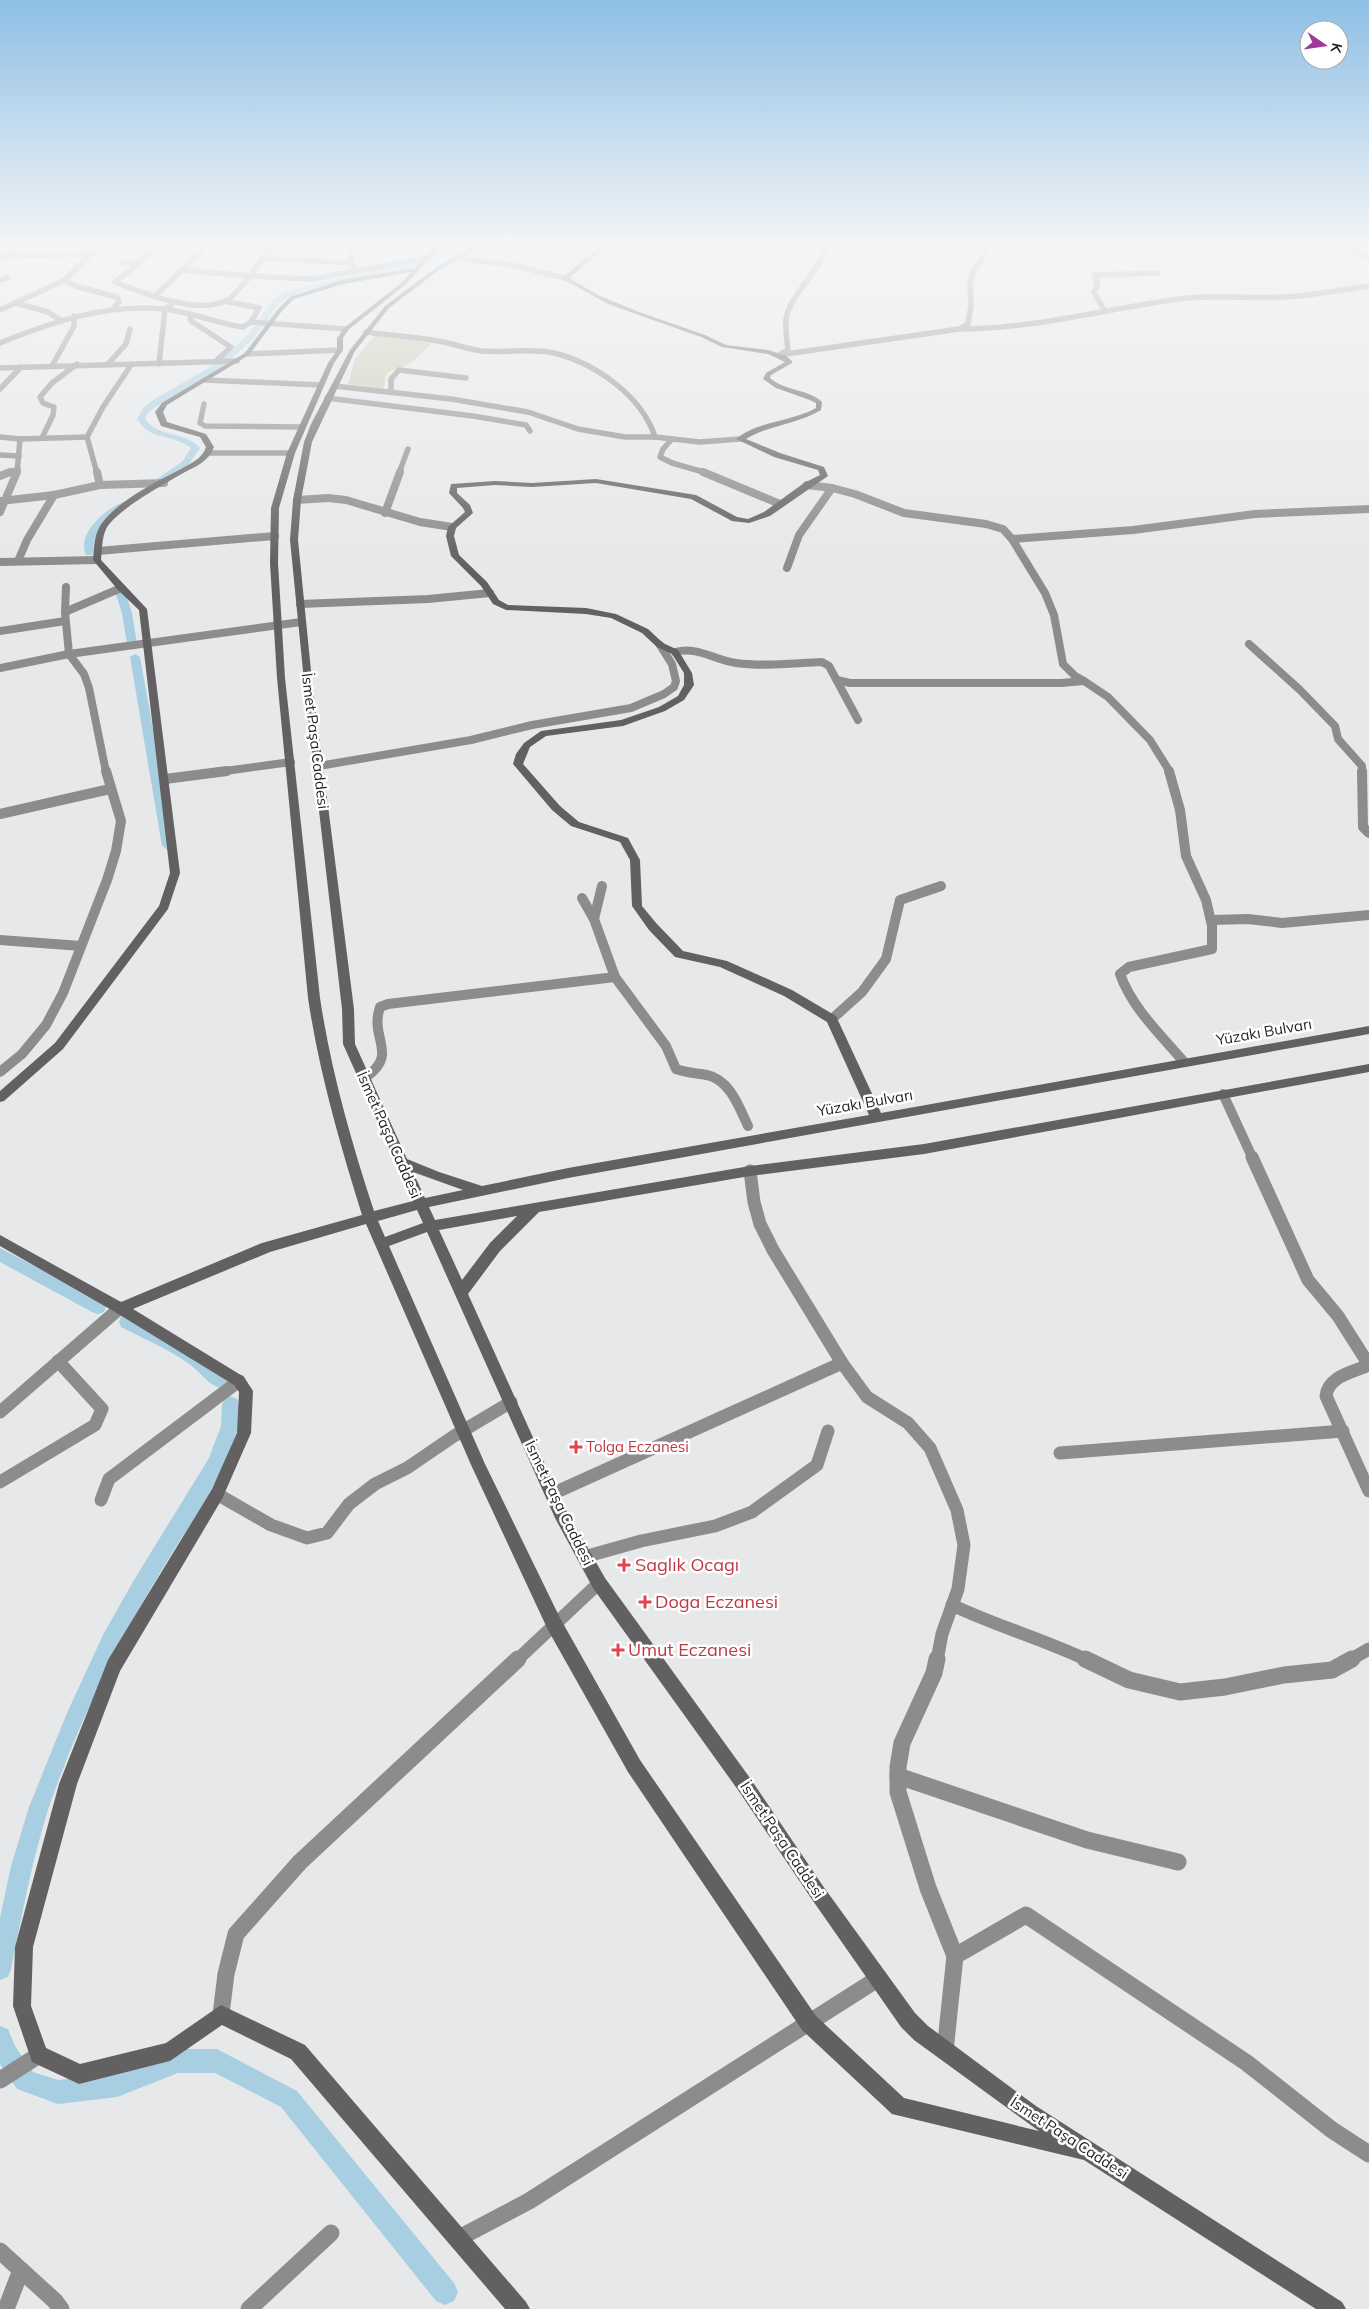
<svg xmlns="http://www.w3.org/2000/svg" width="1369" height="2309" font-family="Mulish,sans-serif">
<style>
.green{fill:#c7caaf}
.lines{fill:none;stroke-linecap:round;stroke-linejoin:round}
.canal{fill:#a8cfe1;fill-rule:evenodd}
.street-far4{stroke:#8d8c8c;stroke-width:5.5}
.street-far3{stroke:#8d8c8c;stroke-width:8}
.street-far2{stroke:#8d8c8c;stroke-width:10}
.street-far1{stroke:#8d8c8c;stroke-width:13}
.street{stroke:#8d8c8c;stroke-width:17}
.secondary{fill:#626060;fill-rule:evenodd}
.health-dot{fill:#e0444e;stroke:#fff;stroke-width:2}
.labels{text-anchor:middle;stroke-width:5;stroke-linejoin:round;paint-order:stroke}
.street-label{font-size:15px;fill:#1f2021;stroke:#fff}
.health-label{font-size:15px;fill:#be3a42;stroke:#fff;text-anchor:start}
.near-health-label{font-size:18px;fill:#be3a42;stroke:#fff;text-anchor:start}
</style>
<rect width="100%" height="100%" fill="#e7e8ea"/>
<path class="green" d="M376 334 432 343C422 352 414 362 401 368 395 371 392 368 387 374 384 377 385 384 384 389L348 384 355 359Z"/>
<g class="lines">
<g class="canal">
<path d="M466 242H476L418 267 340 282 291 296 279 303 255 337 220 369 149 411 145 419C158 438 186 431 200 448L188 466 152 490H146V486L182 462 191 448C173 433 151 442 137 419L143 408 153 400 214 365 249 334 273 299 285 292 339 278 413 263Z"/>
<path d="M126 501 129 502V506C116 514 100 524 95 539 93 545 94 550 92 555H86C76 533 107 507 126 501Z"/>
<path d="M120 589 125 592 132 613 137 644 132 647 127 644 122 613 115 592Z"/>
<path d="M135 654 140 657 174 846 168 850 162 846 130 657Z"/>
<path d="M0 1248 104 1302 106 1307 104 1312 98 1314 92 1312 0 1262Z"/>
<path d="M127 1315C151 1323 220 1360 231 1382L228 1387C214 1392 203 1375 193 1367 175 1352 142 1338 121 1327L119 1322 121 1317Z"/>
<path d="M231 1396 237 1399C254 1434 188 1526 169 1558 121 1636 79 1720 49 1807 32 1859 22 1915 11 1969L8 1977 0 1980V1918L11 1866 29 1807 67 1713 103 1635 134 1580 209 1458 221 1426 222 1404 225 1399Z"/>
<path d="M0 2026 8 2029 15 2046 33 2072 58 2080 117 2073 178 2049H217L297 2091 454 2283 458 2292 454 2301 445 2305 436 2301 281 2107 215 2073H178L117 2097 58 2104 17 2089 0 2064Z"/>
</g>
<g class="street-far4">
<path d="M159 242 138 264 115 282C143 293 201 317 229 299 237 293 243 284 250 276L311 279 428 258"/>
<path d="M348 242 354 270"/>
<path d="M1326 242 1338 244 1369 257"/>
<path d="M7 255 22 242"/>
<path d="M0 256 92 254"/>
<path d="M262 258 352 263"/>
<path d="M458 258 517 266 565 278"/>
<path d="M121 262 138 264"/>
<path d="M182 270 250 276 274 242"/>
<path d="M0 280 7 278"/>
<path d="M65 280 103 242"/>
<path d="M155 296 211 242"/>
<path d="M224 301 259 308 251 322"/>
<path d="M16 303 48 312 62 321"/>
<path d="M0 310 65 280 75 286 117 297 119 302 114 308"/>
<path d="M1104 310 1094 292 1098 284 1094 275 1158 273"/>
<path d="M190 318 191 321 231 347 217 360"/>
<path d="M959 329C1037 329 1111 307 1188 298 1220 295 1254 299 1286 297 1314 295 1342 290 1369 286"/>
<path d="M366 332C390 335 414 337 438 341 452 343 467 349 482 351 505 353 531 348 554 353 595 363 642 396 655 437"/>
<path d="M0 343C52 322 107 303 164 309 191 312 216 323 243 327L251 322 346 329"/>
<path d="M247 354 340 350"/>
<path d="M779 355 959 329 968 324 971 306 970 283 973 272 986 253 985 242"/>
<path d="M779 355 788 350C787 340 785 329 786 319 790 295 818 273 827 248L820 242"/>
<path d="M108 364 126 344 130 329"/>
<path d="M159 364 165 309 171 305"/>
<path d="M52 366 74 326V316"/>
<path d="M0 368 237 361"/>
<path d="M205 380 321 385"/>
<path d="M334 386 451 399 528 412 578 429 625 437H655L700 442 740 439"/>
<path d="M0 389 21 367"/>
<path d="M391 392V379L399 370 466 378"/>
<path d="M327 398 473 416 526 425 530 431"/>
<path d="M204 404 200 423 205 426 301 427"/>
<path d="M0 437 20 439 87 437"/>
<path d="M42 438 53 415 54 407 43 403 40 397 52 383 77 364"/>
<path d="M672 439 663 449 660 457 672 463 707 473"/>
<path d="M208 453H291"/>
<path d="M0 455 19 456"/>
<path d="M7 473 18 469"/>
<path d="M17 473 20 439"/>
<path d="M97 473 87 437 103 407 131 365"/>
<path d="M399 473 408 449"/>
</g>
<g class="street-far3">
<path d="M97 472 100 485 164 483"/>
<path d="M703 472 780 504"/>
<path d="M0 476 10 472"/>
<path d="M807 485 832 488 855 494 904 513 986 524 1003 529 1012 539 1133 530 1255 514 1369 509"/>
<path d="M297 500 328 498 346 500 420 522 452 527"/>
<path d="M0 501 54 495 100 485"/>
<path d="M0 512 17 472"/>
<path d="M385 513 400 472"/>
<path d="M1012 539 1045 593 1054 615 1063 664 1075 676 1084 681"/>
<path d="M98 551 275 536"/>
<path d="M18 561 27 540 54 495"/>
<path d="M0 562 97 560"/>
<path d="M787 568 799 535 832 488"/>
<path d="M66 587 65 612 69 654 84 674 89 688 106 772"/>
<path d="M300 604 428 599 490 593"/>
<path d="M65 612 121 588"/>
<path d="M0 631 65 621"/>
<path d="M1249 644 1300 690 1335 726 1338 739 1362 766V772"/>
<path d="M675 652C698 646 714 660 736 663 764 667 794 663 822 662L829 666 858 720"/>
<path d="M0 668 69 654 301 622"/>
<path d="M837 680 850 683H1061L1084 681 1108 697 1150 740 1170 772"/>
<path d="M319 766 471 740 532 725 631 708 664 694 674 687 676 681 672 664 660 645"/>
<path d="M218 772 291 762"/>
</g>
<g class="street-far2">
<path d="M1169 771 1180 810 1186 856 1206 900 1212 926V949L1129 967 1120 974C1132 1008 1161 1035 1184 1062"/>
<path d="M1362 771 1363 827 1369 833"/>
<path d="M165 779 227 771"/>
<path d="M0 814 110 789"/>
<path d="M582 898 594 919"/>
<path d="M1211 920 1248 919 1282 923 1369 915"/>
<path d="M0 940 81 946"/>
<path d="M615 977 666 1046 676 1069C686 1073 697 1073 707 1075 730 1080 739 1107 748 1126"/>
<path d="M832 1019 862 992 886 959 900 900 941 886"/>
<path d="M0 1072 22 1054 46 1025 63 993 107 880 116 851 121 821 106 771"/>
<path d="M365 1078C400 1053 369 1040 380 1007L388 1004 615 977 594 919 602 886"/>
<path d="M1223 1094 1253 1159"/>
</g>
<g class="street-far1">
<path d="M1252 1157 1308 1280 1338 1316 1369 1365"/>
<path d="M750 1171 754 1202 760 1224 773 1250 842 1363 867 1397 908 1423 930 1448 957 1510 964 1545 958 1589 942 1634 937 1660"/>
<path d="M1369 1365C1353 1372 1328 1376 1326 1396L1369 1491"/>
<path d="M0 1412 120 1308"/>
<path d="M1060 1453 1343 1431"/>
<path d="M0 1482 95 1425 102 1409 58 1361"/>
<path d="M217 1494 271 1525 307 1538 327 1533 349 1504 375 1484 407 1468 454 1436 511 1402"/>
<path d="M552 1494 842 1363"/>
<path d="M101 1500 109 1479 239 1381"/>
<path d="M584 1557 641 1541 715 1526 752 1512 817 1465 828 1431"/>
<path d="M952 1605C996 1626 1043 1639 1087 1660"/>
<path d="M517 1660 599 1583"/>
<path d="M1350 1660 1369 1649"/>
</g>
<g class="street">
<path d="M937 1659 934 1673 902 1743 898 1767V1792L928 1888 955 1956"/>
<path d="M1085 1659 1129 1680 1180 1692 1225 1687 1284 1675 1332 1670 1352 1659"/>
<path d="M898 1776 1087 1840 1178 1862"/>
<path d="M221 2014 226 1974 236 1934 300 1862 518 1659"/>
<path d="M945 2051 955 1956 1026 1915 1247 2063 1332 2130 1369 2154"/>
<path d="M0 2080 39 2055"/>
<path d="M457 2239 529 2201 879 1978"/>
<path d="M0 2251 55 2301 61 2309"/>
<path d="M6 2309 21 2270"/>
<path d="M249 2309 331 2233"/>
</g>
<path class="secondary" d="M438 242H445L405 285 348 330 343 338V350L334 363 295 453 279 508 278 563 285 678 320 998C331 1071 351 1141 374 1211L413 1201 343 1044 342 1009 304 681 290 540 293 500 304 442 311 424 350 350 385 306 434 269 479 242H487L438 271 389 308 355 351 312 442 301 500 298 540 312 681 354 1009 355 1044 407 1159 439 1172 482 1186 568 1168 869 1115 827 1022 784 996 720 967 675 957 649 930 632 906 630 860 620 842 571 826 552 810 513 764 516 754 524 743 541 731 621 720 659 707 678 696 684 685V673L672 654 657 647 642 633 611 618 586 614 506 610 493 604 481 586 451 556 446 536 448 527 465 512 463 508 449 493 451 484 495 481 532 483 596 479 696 495 737 517 748 519 764 512 804 483 820 475 818 470 774 457 736 439C757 421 791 422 816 408V403L810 400 776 388 763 379 766 373 785 362 768 354 722 347 701 337 608 304 563 279V277L605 242H612L569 278 600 296 639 312 705 335 726 345 768 350 786 356 792 361V363L771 375 770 378C785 391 808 389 822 402L821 410C798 424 769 425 746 439L780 453 824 467 828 476 770 516 749 523 732 521 691 499 596 483 532 487 495 485 457 488V493L470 505 473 513 456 528 454 536 459 555 487 582 499 600 508 605 586 608 616 614 648 629 663 643 678 650 692 673 694 685 684 700 665 711 623 726 546 736 530 747 523 764 560 806 579 822 628 838 640 860 642 906 657 924 683 951 727 961 792 990 836 1016 881 1113 1369 1026V1034L568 1178 429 1207 435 1220 750 1166 924 1144 1369 1064V1072L924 1154 750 1176 539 1212 500 1251 468 1294 565 1508 605 1578 750 1778 823 1886 915 2013 928 2026 1036 2106 1342 2302 1346 2309H1316L1084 2160 892 2114 802 2030 628 1772 548 1630 472 1467 366 1224 270 1252 133 1309 244 1377 253 1391 251 1433 222 1499 120 1671 77 1784 33 1947 31 2006 46 2048 80 2064 166 2043 221 2005 305 2045 526 2302 530 2309H505L291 2059 222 2025 170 2061 79 2084 32 2062 13 2006 15 1947 59 1784 108 1660 212 1489 237 1433 239 1392 234 1385 115 1312 0 1246V1235L121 1302 262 1243 362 1215C340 1144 319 1072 308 998L277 678 270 563 271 508 287 453 328 363 337 350V338L344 328 401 283 411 272 343 284 294 299 282 311 249 355 167 405 163 412 167 422 206 434 214 447C209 461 197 466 185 472 166 483 116 510 106 529 102 538 102 549 101 560L147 609 180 873 168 909 63 1049 4 1101 0 1102V1091L55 1043 159 906 170 873 139 610 118 590 93 560C94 549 94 536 100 526 114 503 157 481 181 469 191 463 202 459 206 447L200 437 161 426 155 412 162 403 245 353 278 309 290 297 342 280 415 268ZM413 1172 463 1190 425 1198ZM417 1210 423 1223 385 1237 378 1221ZM517 1216 490 1243 462 1280 439 1230ZM427 1232 555 1518 593 1588 738 1790 811 1898 901 2027 914 2040 1039 2131 904 2098 816 2016 640 1760 560 1618 485 1464 389 1246Z"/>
</g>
<linearGradient id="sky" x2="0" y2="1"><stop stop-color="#8ebfe5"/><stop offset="0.43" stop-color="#f4f5f6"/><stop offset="1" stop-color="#f4f5f6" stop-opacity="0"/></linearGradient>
<rect width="1369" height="566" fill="url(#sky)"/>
<g class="health-dot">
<path d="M573.5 1439.5h5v5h5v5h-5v5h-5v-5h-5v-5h5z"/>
<path d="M621.5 1557.5h5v5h5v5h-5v5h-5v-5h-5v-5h5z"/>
<path d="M642.5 1594.5h5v5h5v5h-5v5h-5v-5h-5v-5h5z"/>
<path d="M615.5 1642.5h5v5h5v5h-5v5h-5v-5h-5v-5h5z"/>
</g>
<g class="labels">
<g class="street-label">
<text transform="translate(315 741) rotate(83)" y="5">İsmet Paşa Caddesi</text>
<text transform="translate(1264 1032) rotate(-10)" y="5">Yüzakı Bulvarı</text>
<text transform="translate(865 1103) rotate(-10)" y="5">Yüzakı Bulvarı</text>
<text transform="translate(389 1135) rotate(66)" y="5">İsmet Paşa Caddesi</text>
<text transform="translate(559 1503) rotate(64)" y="5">İsmet Paşa Caddesi</text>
<text transform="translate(782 1840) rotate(56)" y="5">İsmet Paşa Caddesi</text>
<text transform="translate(1069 2138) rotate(33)" y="5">İsmet Paşa Caddesi</text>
</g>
<g class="health-label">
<text x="586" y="1452">Tolga Eczanesi</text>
</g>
<g class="near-health-label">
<text x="635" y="1571">Saglık Ocagı</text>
<text x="655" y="1608">Doga Eczanesi</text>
<text x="628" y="1656">Umut Eczanesi</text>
</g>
</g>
<g transform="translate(1324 45) rotate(103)"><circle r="24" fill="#ffffff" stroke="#a5a6a6"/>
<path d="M0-4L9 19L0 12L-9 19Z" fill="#a03799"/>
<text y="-8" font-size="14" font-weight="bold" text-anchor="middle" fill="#1f2021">K</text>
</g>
</svg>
